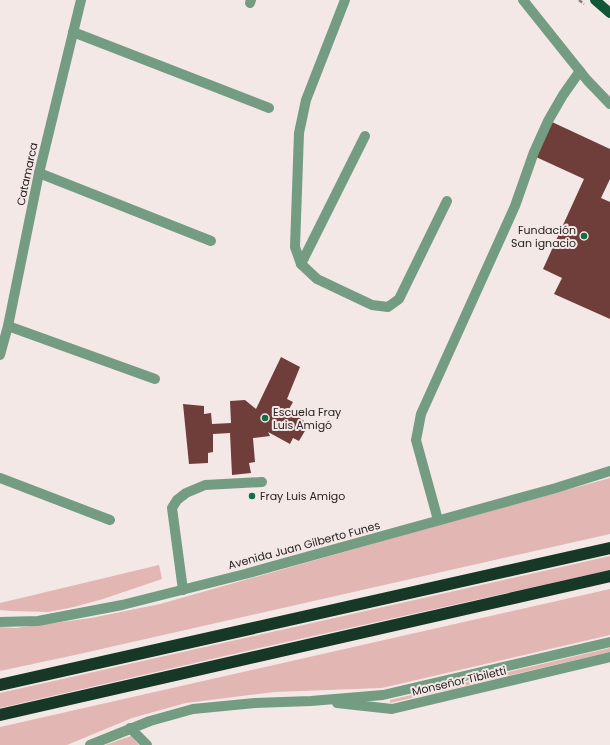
<svg xmlns="http://www.w3.org/2000/svg" width="610" height="745" font-family="Poppins,sans-serif">
<style>
.green{fill:#e2b7b3}
.building{fill:#6f3d3a}
.lines{fill:none;stroke-linecap:round;stroke-linejoin:round}
.path{stroke:#857e7c;stroke-width:2.5;stroke-dasharray:4 2;stroke-linecap:butt}
.minor{stroke:#739c83;stroke-width:10}
.major{stroke:#105735;stroke-width:10}
.highway{stroke:#173826;stroke-width:12}
.poi-dot{fill:#106e43;stroke:#f4e8e6;stroke-width:1.5}
.labels{text-anchor:middle;stroke-width:4;stroke-linejoin:round;paint-order:stroke}
.street-label{font-size:11px;fill:#262221;stroke:#f4e8e6}
.poi-label{font-size:11px;fill:#262221;stroke:#f4e8e6;text-anchor:start}
</style>
<rect width="100%" height="100%" fill="#f4e8e6"/>
<g class="green">
<path d="M610 478V534L75 655 0 671V627L16 628 91 618 160 604 418 531Z"/>
<path d="M610 556V570L251 650 0 708V693Z"/>
<path d="M159 565 162 579 103 599 74 607 49 612 11 611 0 610V603Z"/>
<path d="M610 589V635L382 688 275 692 186 703 132 718 67 745H0V727Z"/>
<path d="M610 648V652L390 703V700Z"/>
<path d="M131 736 139 745H105Z"/>
</g>
<g class="building">
<path d="M552 122 610 149V179L601 198 610 202V319L554 294 562 278 543 269 584 179 536 157Z"/>
<path d="M281 357 300 367 287 399 293 402 288 411 309 424 299 441 293 438 290 444 268 432 270 436 253 438 255 462 249 463 251 473 232 475 230 433 213 434V452L208 453V463L189 464 183 404 204 406V414L211 413 212 424 231 423 230 401 245 400 256 409Z"/>
</g>
<g class="lines">
<path class="path" d="M579 0 584 4"/>
<g class="minor">
<path d="M345 0 306 100 299 133 295 247 301 264 317 279 372 305 388 307 399 299 447 201"/>
<path d="M523 0 587 80 610 104"/>
<path d="M250 3 251 0"/>
<path d="M73 32 269 108"/>
<path d="M39 173 211 241"/>
<path d="M301 264 365 136"/>
<path d="M8 326 155 379"/>
<path d="M0 355 8 326 39 173 81 0"/>
<path d="M0 478 110 520"/>
<path d="M438 520 416 440 421 414 515 206 534 152 548 121 563 95 580 71"/>
<path d="M183 590 172 508 177 500 186 493 205 485 262 482"/>
<path d="M0 622 38 621 122 605 245 574 556 488 610 471"/>
<path d="M337 703 392 709 610 657"/>
<path d="M130 728 147 745"/>
<path d="M90 745 150 721 193 709 255 703 311 701 383 695 610 642"/>
</g>
<path class="major" d="M595 0 610 13"/>
<g class="highway">
<path d="M0 685 610 548"/>
<path d="M0 715 610 576"/>
</g>
</g>
<g class="poi-dot">
<circle cx="584" cy="236" r="4"/>
<circle cx="265" cy="418" r="4"/>
<circle cx="252" cy="496" r="4"/>
</g>
<g class="labels">
<g class="street-label">
<text transform="translate(27 174) rotate(-78)" y="4">Catamarca</text>
<text transform="translate(304 545) rotate(-15)" y="4">Avenida Juan Gilberto Funes</text>
<text transform="translate(459 681) rotate(-13)" y="4">Monseñor Tibiletti</text>
</g>
<g class="poi-label">
<text x="576" y="234" text-anchor="end">Fundación<tspan x="576" dy="13">San ignacio</tspan></text>
<text x="273" y="416">Escuela Fray<tspan x="273" dy="13">Luis Amigó</tspan></text>
<text x="260" y="500">Fray Luis Amigo</text>
</g>
</g>
</svg>
